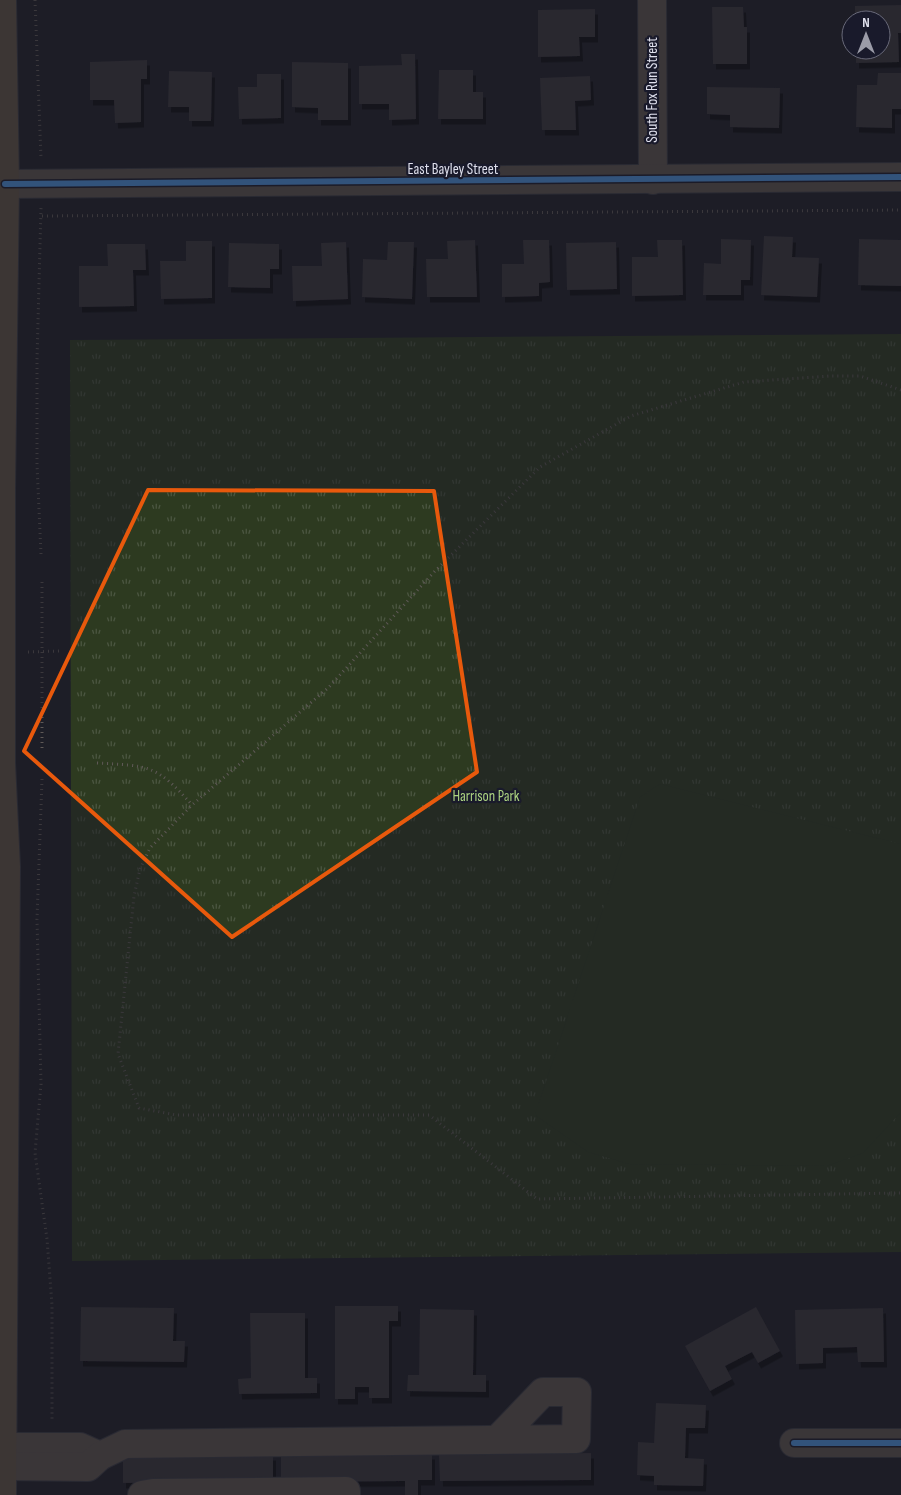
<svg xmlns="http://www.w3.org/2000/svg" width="901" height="1495" font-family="'Sofia Sans Condensed',sans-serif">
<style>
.park{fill:url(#park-tufts)}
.pitch{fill:#2d3a20}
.building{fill:#37343a;filter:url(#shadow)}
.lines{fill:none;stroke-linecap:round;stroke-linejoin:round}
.minor-casing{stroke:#393a42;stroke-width:30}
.major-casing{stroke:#393a42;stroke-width:30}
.path{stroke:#5f5957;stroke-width:3;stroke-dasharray:1 4;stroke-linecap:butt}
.minor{stroke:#5d544f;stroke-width:28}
.major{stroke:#635446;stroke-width:28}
.cycleway-casing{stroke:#191a2b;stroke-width:9}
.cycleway{stroke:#4d94e3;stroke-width:6}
.marked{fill:none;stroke:#e8590c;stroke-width:4;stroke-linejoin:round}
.labels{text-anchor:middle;stroke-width:4.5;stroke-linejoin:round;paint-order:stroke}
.street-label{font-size:15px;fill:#dfe0ed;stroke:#191a2b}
.park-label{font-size:15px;fill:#acd380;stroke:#191a2b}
</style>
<defs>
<pattern id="park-tufts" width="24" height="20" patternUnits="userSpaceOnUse" patternTransform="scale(1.25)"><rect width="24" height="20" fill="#2d3a20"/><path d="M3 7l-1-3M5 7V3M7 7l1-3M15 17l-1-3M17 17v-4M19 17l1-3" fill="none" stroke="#4b5641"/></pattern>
<filter id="shadow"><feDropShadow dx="3" dy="5.5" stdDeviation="0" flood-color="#0009"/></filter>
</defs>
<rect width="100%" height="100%" fill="#1d1e27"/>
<path class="park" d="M901 334V1252L72 1261 70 340Z"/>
<path class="pitch" d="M660 784 901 844V1112L863 1153 827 1166 629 1164 588 1152 535 1115 640 797Z"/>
<g class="building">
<path d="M901 5V33H898L899 62 856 63V50H881V20H855V6Z"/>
<path d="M712 7H743L744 27H747V64H713Z"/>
<path d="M595 9V37H579L580 56 538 57V10Z"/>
<path d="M401 54H415L416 119 389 120V104H359V66L402 65Z"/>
<path d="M147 60V79H141V122L115 123 114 100H90V62Z"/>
<path d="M292 62 348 63V120H318V108L292 107Z"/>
<path d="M439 70H473V92H483V119H438Z"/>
<path d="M169 71 212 72 211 121H189V107H168Z"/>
<path d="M878 73H901V109H892V128L856 127 857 85H877Z"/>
<path d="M257 74H281V118L239 119 238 87H257Z"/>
<path d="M590 76 591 100 575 101 576 130H542L540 78Z"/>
<path d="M707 87 780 88 779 128 730 127V115L707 114Z"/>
<path d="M764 236 793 237 792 257 819 258 817 297 761 295Z"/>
<path d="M721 239 751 240 750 280H741V295H703L704 263 721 264Z"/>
<path d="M859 239 901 240V286L858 285Z"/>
<path d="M475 240 477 297H427L426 259H448L447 241Z"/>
<path d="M523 240H549L550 282 539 283V296L502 297V264H524Z"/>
<path d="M657 240H682L683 295 632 296V257H658Z"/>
<path d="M186 241H212V298L161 299 160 261H186Z"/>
<path d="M346 242 348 299 293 301 292 266H322L321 243Z"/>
<path d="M388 242H414L412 299 362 297 363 259 387 260Z"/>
<path d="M616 242 617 289 567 290 566 243Z"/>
<path d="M229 243 279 244V269H270V288L228 287Z"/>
<path d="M107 244H145L146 270H133L134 306 79 307V266H108Z"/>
<path d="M335 1306H398V1321H389V1398H369V1387H355V1399H335Z"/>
<path d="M81 1307 174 1308 173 1341H185L184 1362 80 1361Z"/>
<path d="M756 1307 780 1351 758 1363 752 1352 725 1366 732 1379 710 1391 685 1346Z"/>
<path d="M883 1308 884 1362H858L857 1347 823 1348V1363L796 1364 795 1310Z"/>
<path d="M420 1309 474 1310 473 1375H486V1392L407 1391 408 1375H419Z"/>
<path d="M250 1313H305V1378H317V1393L239 1394 238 1379 251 1378Z"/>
<path d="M656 1403 706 1405 705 1428H686L685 1458 704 1459 703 1486 654 1485V1476L637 1475 638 1442 654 1443Z"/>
<path d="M591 1453V1480L440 1481 439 1455Z"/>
<path d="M432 1454V1480H418V1495H405V1481L281 1482V1455Z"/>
<path d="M273 1455V1481L123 1483V1457Z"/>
</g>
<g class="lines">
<g class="minor-casing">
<g id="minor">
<path d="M652 0 653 180"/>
<path d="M5 184 901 177"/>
<path d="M794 1443H901"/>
<path d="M2 1447H80L100 1456"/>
<path d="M2 1466 88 1467 100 1456 125 1444 576 1439 577 1392H543L497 1440"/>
<path d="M142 1495 153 1493 346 1491V1495"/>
</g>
</g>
<g class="major-casing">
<path id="major" d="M2 1495 6 867 1 763V490L5 184 2 0"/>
</g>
<g class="path">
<path d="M35 0 41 158"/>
<path d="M42 216 901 210"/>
<path d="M901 390 860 376H830L744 382 631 416 540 467 435 571 328 688 192 805 150 848 140 869 134 896 118 1054 139 1108 176 1115H429L537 1199 901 1193"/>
<path d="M41 554 37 465V360L41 208"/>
<path d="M42 582V751"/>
<path d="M28 652 59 651"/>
<path d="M97 763C149 766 156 764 192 805"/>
<path d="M42 779 37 919 41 1084 35 1153 47 1239 52 1305V1422"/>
</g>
<use href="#minor" class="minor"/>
<use href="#major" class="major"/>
<g class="cycleway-casing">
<g id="cycleway">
<path d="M5 184 901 177"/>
<path d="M794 1443H901"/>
</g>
</g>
<use href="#cycleway" class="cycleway"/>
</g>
<path d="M0 0H901V1495H0ZM148 490 434 491 477 772 232 937 24 751Z" fill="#1d1e27" fill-opacity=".55" fill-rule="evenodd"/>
<path class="marked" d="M148 490 434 491 477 772 232 937 24 751Z"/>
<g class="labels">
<g class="street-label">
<text transform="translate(652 90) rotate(-90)" y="5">South Fox Run Street</text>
<text x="453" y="174">East Bayley Street</text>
</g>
<g class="park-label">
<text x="486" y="801">Harrison Park</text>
</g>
</g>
<g transform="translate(866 35)"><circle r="24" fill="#191a2b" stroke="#686979"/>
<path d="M0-4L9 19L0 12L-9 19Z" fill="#9b9ca8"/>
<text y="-8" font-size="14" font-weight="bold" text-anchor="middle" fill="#dfe0ed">N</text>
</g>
</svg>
